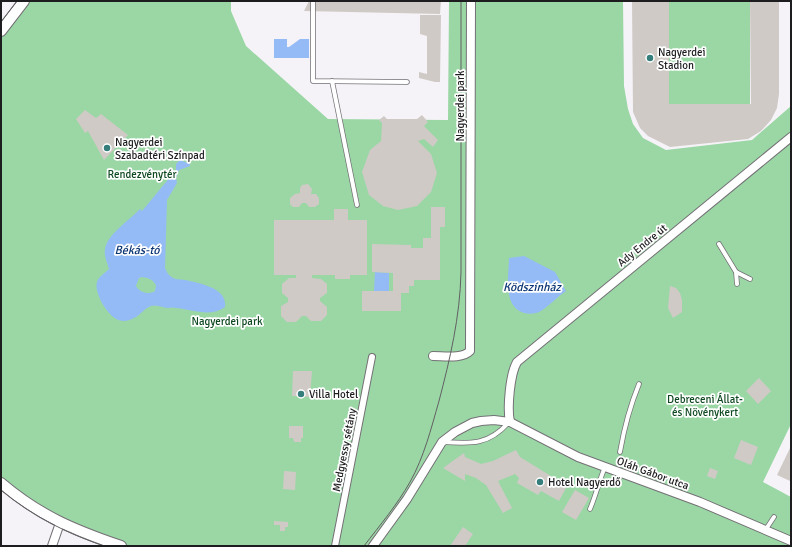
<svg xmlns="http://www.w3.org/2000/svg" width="792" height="547" font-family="Signika,sans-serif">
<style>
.green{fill:#9ad7a5}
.water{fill:#95bbf7;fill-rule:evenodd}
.building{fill:#cfcac6}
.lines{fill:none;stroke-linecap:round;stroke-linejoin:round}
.service-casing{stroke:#747176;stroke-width:5.5}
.pedestrian-casing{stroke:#747176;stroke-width:8}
.minor-casing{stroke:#747176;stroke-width:10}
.tertiary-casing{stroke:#747176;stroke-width:12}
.service{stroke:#fff;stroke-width:4}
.pedestrian{stroke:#fff;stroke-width:6}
.minor{stroke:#fff;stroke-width:8}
.tertiary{stroke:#fff;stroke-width:10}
.tram{stroke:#626063;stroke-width:1}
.poi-dot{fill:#357e7c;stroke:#fff;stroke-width:1.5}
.labels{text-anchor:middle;stroke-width:3.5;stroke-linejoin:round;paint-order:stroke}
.poi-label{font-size:11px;fill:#1d1c1e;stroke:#fff;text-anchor:start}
.street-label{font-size:11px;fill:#1d1c1e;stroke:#fff}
.park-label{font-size:11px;fill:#0d4820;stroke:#fff}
.water-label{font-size:12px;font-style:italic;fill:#0b3474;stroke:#fff}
</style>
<rect width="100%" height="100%" fill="#f6f3f8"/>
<g class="green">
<path d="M24 1H231V11L246 46 328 119 448 120 449 1H623L624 86 628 109 633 124 643 138 666 150 752 140 791 106V424L763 482 791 497V546H121L80 532 22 495 1 478V31Z"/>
<rect x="669" y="1" width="81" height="103"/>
</g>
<g class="water">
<path d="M274 39H287V47H289L300 39H309V58H274Z"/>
<path d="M180 160 190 164V166L179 170 176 178 177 183 167 200 165 268C167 272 168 275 173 278 176 280 181 279 185 280 199 283 228 288 225 307 210 318 192 309 175 308 173 307 171 308 169 308 163 308 157 304 151 306 145 308 141 314 136 317 119 327 110 316 102 303 98 295 93 284 100 277 103 274 106 272 109 269 107 262 104 256 105 250 106 235 130 220 140 209L142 211 176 170V164ZM142 277C149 278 152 279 156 285L155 291C149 295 140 293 136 286L139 278Z"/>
<path d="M524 256 555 272 566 291C557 297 548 307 539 312 534 314 529 314 524 313 502 306 509 275 509 258Z"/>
<path d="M375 272 389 273V291H374Z"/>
</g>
<g class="building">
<path d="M309 1H441L440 14 304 11Z"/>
<path d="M632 1H669V104H751L750 1H779V94L777 108 771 120 761 131 748 139 670 147 648 136 640 128 633 112Z"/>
<path d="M420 15H441L440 82H435L419 78V72L427 74V36L420 34Z"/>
<path d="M85 110 96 118 101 114 128 135 104 160 88 131 85 133 76 119Z"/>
<path d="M422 115 428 122 424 126 438 140 433 147 424 139 418 141 431 154 437 173 431 192 417 206 398 210 383 206 369 195 362 172 370 150 381 141 382 123 379 120 384 116 387 119H417Z"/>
<path d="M308 184 312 189 311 194H316L319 198V204L315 207H309L306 203H302L299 207H293L290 204V198L295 194 300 193V188L302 185Z"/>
<path d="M431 207H445V227H440V280H414V286H409V293H401V311H362V291H393V273L372 272V244L411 245V248H423V238H431Z"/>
<path d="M334 209H348V220H367V275H350V279H335V275H312V278L321 279 327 284V293L320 298V301L327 307V315L321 321H311L306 316H302L296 322H287L281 316V306L288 302V298L282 293V284L289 278H296V275H274V220H334Z"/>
<path d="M670 286 676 288 680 293 682 300V312L673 318 668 308Z"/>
<path d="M293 371H312L310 397 292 396Z"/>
<path d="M759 378 771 391 758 404 746 391Z"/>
<path d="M289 426H303V438H301V442H294L293 438H289Z"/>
<path d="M741 440 758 447 751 465 734 458Z"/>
<path d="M791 446V479L790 481 777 475Z"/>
<path d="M516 450 520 457 567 486 559 501 541 491 538 495 517 483 519 478 515 474 498 481 512 508 503 513 486 485 476 478 465 474V481L443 468 464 453 465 457 481 464 493 461Z"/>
<path d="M710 468 718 471 715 479 707 476Z"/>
<path d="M284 471 296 472 295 490 283 489Z"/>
<path d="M575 490 589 498 576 520 562 512Z"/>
<path d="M274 521 288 522V527H285V531H280V525H274Z"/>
<path d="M463 527 473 534 465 546H450Z"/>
</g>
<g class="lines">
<g class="service-casing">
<g id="service">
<path d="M313 1V81L407 82"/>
<path d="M332 81 357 205"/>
<path d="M719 244 736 272 737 284"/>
<path d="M736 272 750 279"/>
<path d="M443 442C471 444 489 445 509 422"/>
<path d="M620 452C624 429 630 406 639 384"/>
<path d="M590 509C596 495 599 481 605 467"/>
<path d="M766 529 774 517"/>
</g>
</g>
<g class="pedestrian-casing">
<path id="pedestrian" d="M335 546 372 357"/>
</g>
<g class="minor-casing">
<g id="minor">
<path d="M433 356C444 356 462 359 470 351L471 1"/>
<path d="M510 422C507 408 510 374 517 362L791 137"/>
<path d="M52 546 60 523"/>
<path d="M373 546 407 499 442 442 455 432 472 423 481 421 494 420 510 422 578 457 700 502 791 541"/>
</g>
</g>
<g class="tertiary-casing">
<g id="tertiary">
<path d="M1 31 24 1"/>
<path d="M1 483C40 516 74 530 121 546"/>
</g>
</g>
<use href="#service" class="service"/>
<use href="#pedestrian" class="pedestrian"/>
<use href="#minor" class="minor"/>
<use href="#tertiary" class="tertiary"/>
<g class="tram">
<path d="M1 22 17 1"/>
<path d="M1 490C32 516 66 533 104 546"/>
<path d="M364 546C380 525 397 505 410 482 424 457 431 429 439 401 450 359 460 317 461 272V1"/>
</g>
</g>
<g class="poi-dot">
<circle cx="650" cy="58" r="4"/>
<circle cx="107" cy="148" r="4"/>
<circle cx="301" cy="394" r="4"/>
<circle cx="540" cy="482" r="4"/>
</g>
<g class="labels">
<g class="poi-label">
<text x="658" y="56">Nagyerdei<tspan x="658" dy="13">Stadion</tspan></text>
<text x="115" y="146">Nagyerdei<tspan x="115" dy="13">Szabadtéri Színpad</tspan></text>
<text x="309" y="398">Villa Hotel</text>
<text x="548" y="486">Hotel Nagyerdő</text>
</g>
<g class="street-label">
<text transform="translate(460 106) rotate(-90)" y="4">Nagyerdei park</text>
<text transform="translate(642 245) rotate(-39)" y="4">Ady Endre út</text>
<text transform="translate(344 450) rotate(-79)" y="4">Medgyessy sétány</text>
<text transform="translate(653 473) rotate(20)" y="4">Oláh Gábor utca</text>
</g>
<g class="park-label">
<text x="142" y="178">Rendezvénytér</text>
<text x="227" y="325">Nagyerdei park</text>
<text x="705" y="403">Debreceni Állat-<tspan x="705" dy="13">és Növénykert</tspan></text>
</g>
<g class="water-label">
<text x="137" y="254">Békás-tó</text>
<text x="532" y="291">Ködszínház</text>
</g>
</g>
<rect width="792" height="547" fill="none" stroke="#1d1c1e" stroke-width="4"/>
</svg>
